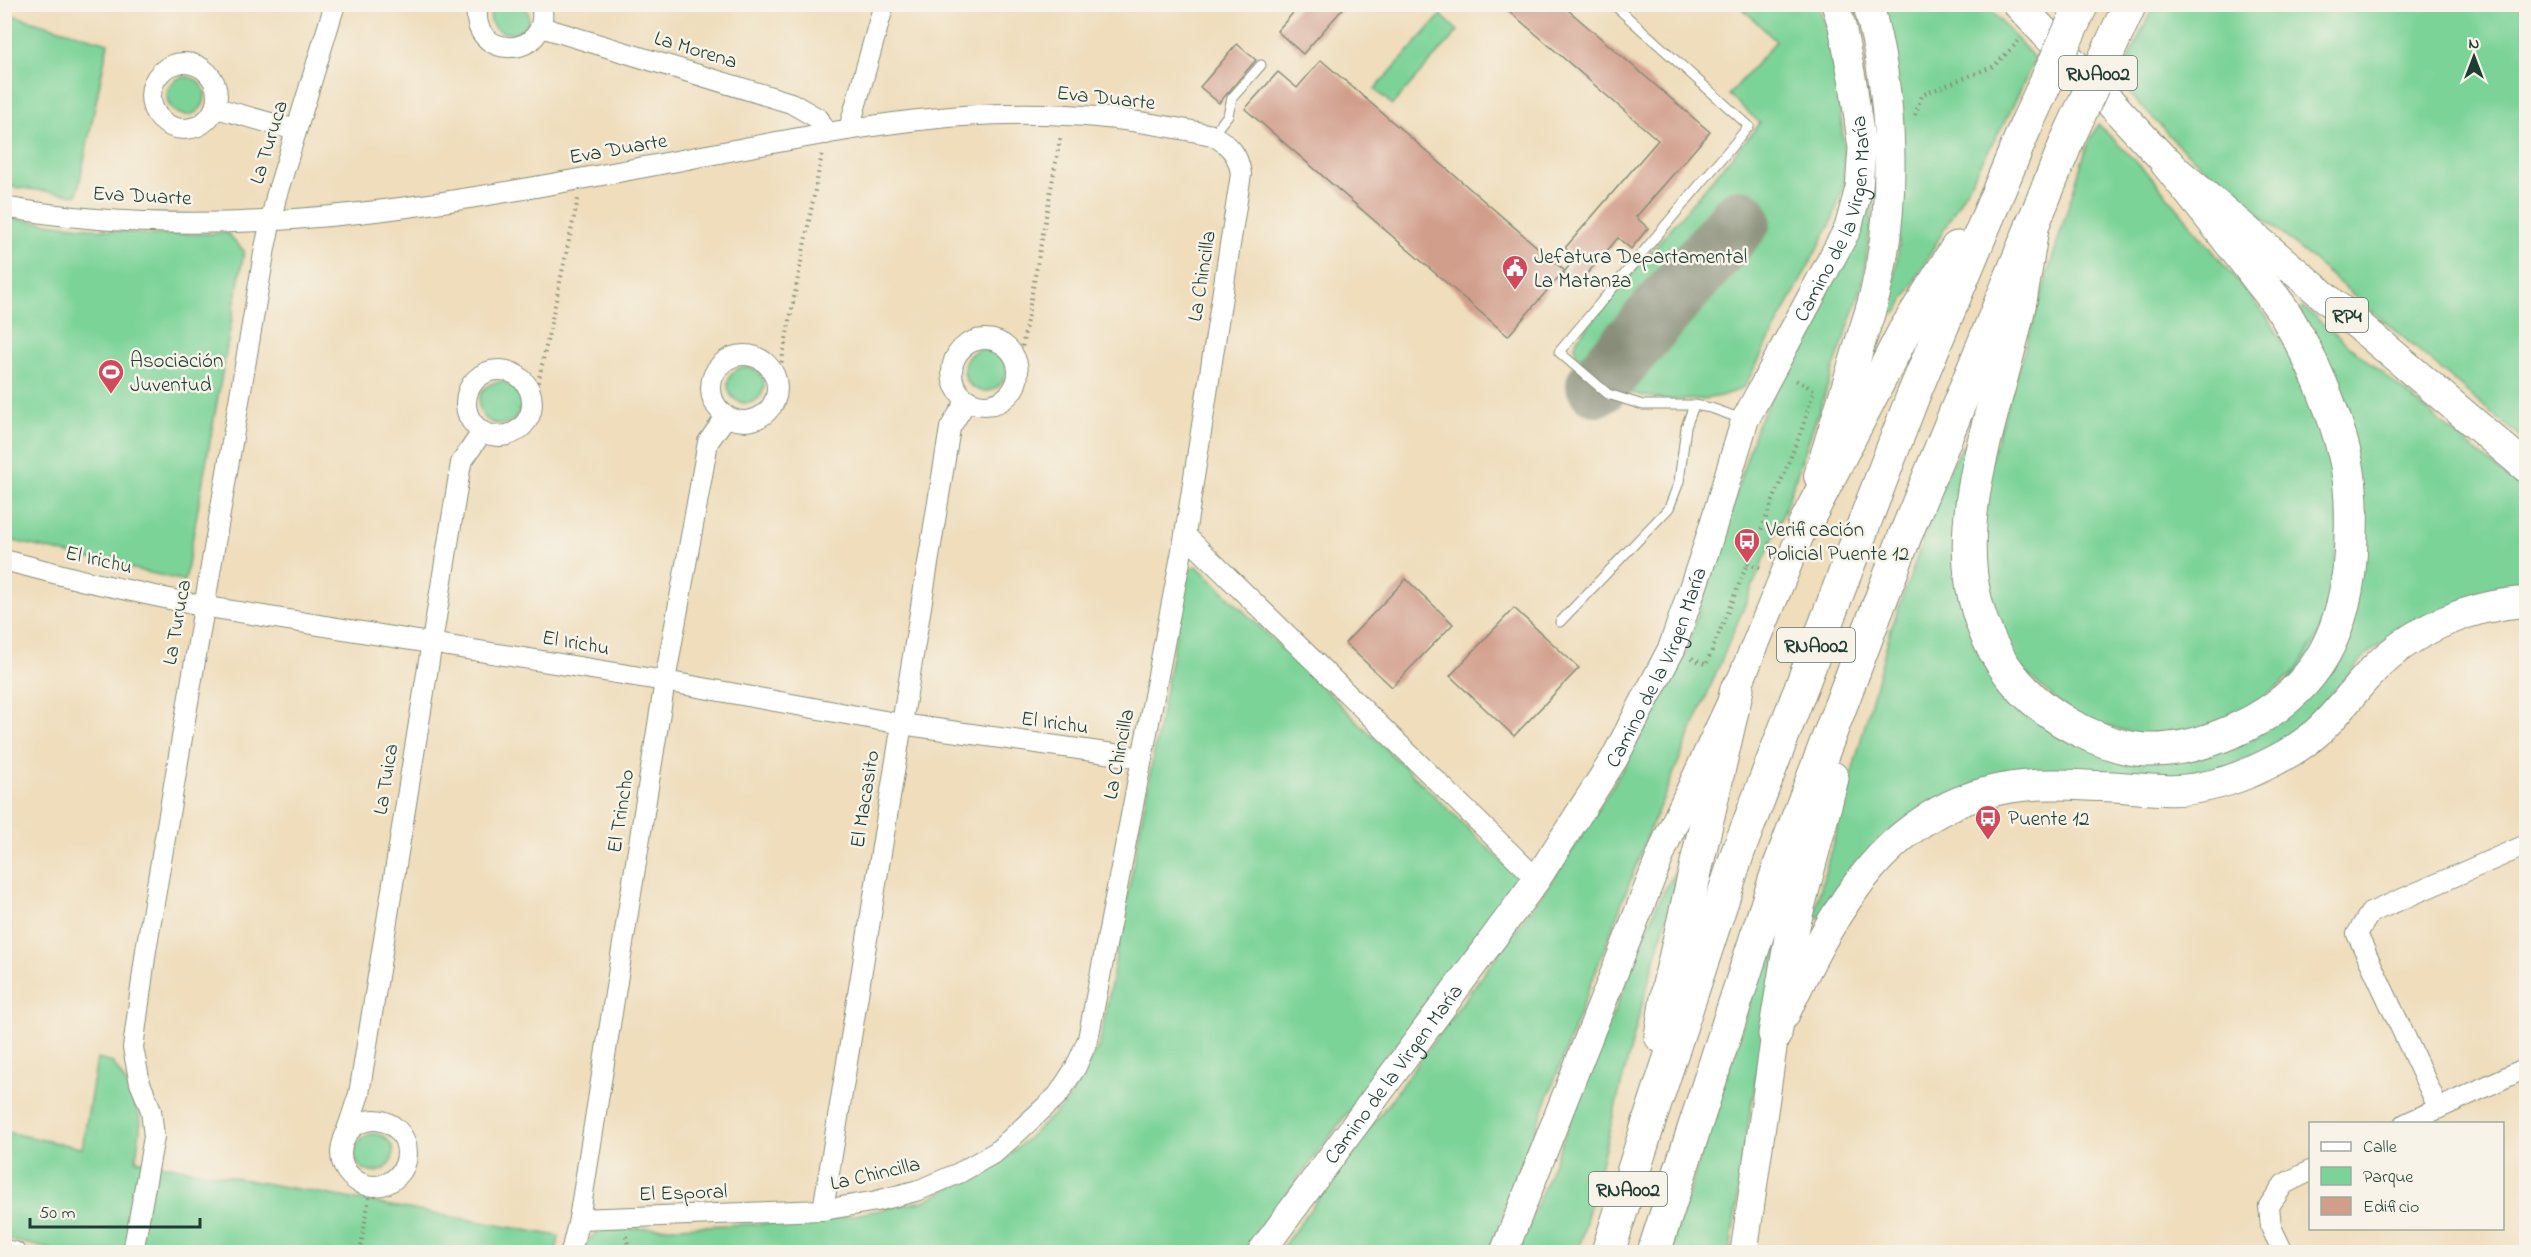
<svg xmlns="http://www.w3.org/2000/svg" width="2531" height="1257" font-family="'Indie Flower',sans-serif">
<style>
.green{fill:#7bd398;stroke:#4d8866;stroke-width:1.5}
.lines{fill:none;stroke-linecap:round;stroke-linejoin:round}
.taxiway{stroke:#878d78;stroke-width:62}
.building{fill:#d29e8c}
.lane-casing{stroke:#878d78;stroke-width:11}
.street-casing{stroke:#878d78;stroke-width:22}
.secondary-casing{stroke:#878d78;stroke-width:29}
.primary-casing{stroke:#878d78;stroke-width:32}
.highway-casing{stroke:#878d78;stroke-width:35}
.path{stroke:#878d78;stroke-width:4;stroke-dasharray:1.5 4.5;stroke-linecap:butt}
.lane{stroke:#fff;stroke-width:9}
.street{stroke:#fff;stroke-width:20}
.secondary{stroke:#fff;stroke-width:27}
.primary{stroke:#fff;stroke-width:30}
.highway{stroke:#fff;stroke-width:33}
.highway-bridge-casing{stroke:#878d78;stroke-width:35;stroke-linecap:butt}
.highway-bridge{stroke:#fff;stroke-width:33}
.labels{text-anchor:middle;stroke-width:5;stroke-linejoin:round;paint-order:stroke}
.shield{fill:#f7f3e8;stroke:#60746a;stroke-width:1.5}
.shield-label{font-size:20px;font-weight:bold;fill:#1f3d34}
.street-label{font-size:21px;fill:#1f3d34;stroke:#f7f3e8}
.poi-label{font-size:21px;fill:#1f3d34;stroke:#f7f3e8;text-anchor:start}
</style>
<rect width="100%" height="100%" fill="#f7f3e8"/>
<filter id="ink" filterUnits="userSpaceOnUse"><feTurbulence type="fractalNoise" baseFrequency=".0167" numOctaves="2"/><feDisplacementMap in="SourceGraphic" scale="12" xChannelSelector="R" yChannelSelector="G"/><feConvolveMatrix kernelMatrix="1 2 1 2 8 2 1 2 1" color-interpolation-filters="sRGB"/></filter>
<filter id="wash" filterUnits="userSpaceOnUse"><feTurbulence type="fractalNoise" baseFrequency=".008" numOctaves="4" result="noise"/><feDisplacementMap in="SourceGraphic" scale="24" xChannelSelector="R" yChannelSelector="G"/><feGaussianBlur stdDeviation="1.35" result="paint"/><feColorMatrix in="noise" values="0 0 0 0 0 0 0 0 0 0 0 0 0 0 0 0 0 1.4 0 .05"/><feComposite in="paint" operator="in"/></filter>
<g filter="url(#wash)">
<rect width="100%" height="100%" fill="#efddbb"/>
<g class="green">
<path d="M495 4 525 5C546 44 472 41 495 4Z"/>
<path d="M1739 5H1818L1826 27 1838 85 1844 148V184L1832 221 1745 386C1714 406 1648 402 1616 387 1602 380 1588 364 1576 354L1575 347 1577 339 1760 123 1729 95 1776 41Z"/>
<path d="M1881 5H1986L2035 59 2009 114 1898 311 1892 315 1889 314 1899 245Z"/>
<path d="M2154 5H2526V442L2179 146 2118 81Z"/>
<path d="M5 13 108 43 77 195 5 186Z"/>
<path d="M1441 15 1458 31 1392 105 1375 89Z"/>
<circle cx="186" cy="96" r="19"/>
<path d="M2098 124 2154 180 2269 319 2307 386 2331 454 2340 506 2332 596 2319 634 2299 669 2244 714 2179 734 2144 736 2076 717 2013 662 1983 594 1985 478 2086 149Z"/>
<path d="M1874 175 1873 208 1862 287 1782 517 1648 834 1489 1252H1279L1548 886 1574 848 1624 767 1685 655 1757 425 1868 206Z"/>
<path d="M5 218 151 235 227 233 244 251 185 581 5 539Z"/>
<path d="M2303 307 2526 493V591L2406 626 2366 655 2303 727 2265 753 2212 773 2165 779 1977 781 1819 918 1815 917 1814 913 1891 629 1948 471 1963 446 1966 447V451L1965 596 2065 736 2255 738 2364 559 2301 309Z"/>
<circle cx="985" cy="370" r="21"/>
<circle cx="746" cy="385" r="18"/>
<circle cx="500" cy="403" r="21"/>
<path d="M1197 566 1517 876 1515 887 1244 1252H581C585 1241 592 1236 602 1230L825 1221 924 1201 1004 1160 1067 1102 1100 1043 1187 575 1191 568Z"/>
<path d="M1675 871 1670 906 1639 1016 1578 1252H1518L1658 902Z"/>
<path d="M1783 924 1748 1125 1730 1252H1670L1770 938Z"/>
<path d="M97 1059 113 1063 129 1088 141 1121 136 1160 559 1236 556 1252H63L5 1239V1132L82 1148Z"/>
<circle cx="374" cy="1153" r="19"/>
</g>
<g class="lines">
<path class="taxiway" d="M1597 385 1740 220"/>
</g>
<g id="blocks">
<g class="building">
<path d="M1301 4H1347L1303 54 1277 31Z"/>
<path d="M1501 4H1561L1710 132 1636 217 1648 228 1631 249 1618 238 1578 284 1563 272 1508 336 1245 109 1278 72 1297 88 1321 60 1565 271 1576 257 1565 248 1658 140Z"/>
<path d="M1237 44 1256 60 1219 103 1200 87Z"/>
<path d="M1406 579 1453 624 1392 687 1345 643Z"/>
<path d="M1514 608 1579 668 1514 736 1450 676Z"/>
</g>
</g>
</g>
<g filter="url(#ink)">
<use href="#blocks" fill-opacity="0" stroke="#878d78" stroke-width="1.5"/>
<g class="lines">
<g class="lane-casing">
<g id="lane">
<path d="M1613 4 1749 126 1559 352 1608 394 1643 405H1694L1711 408 1742 419"/>
<path d="M2523 4 2526 8"/>
<path d="M1212 135 1228 115 1232 98 1261 65"/>
<path d="M1560 622 1669 508 1679 482 1686 427 1694 405"/>
</g>
</g>
<g class="street-casing">
<g id="street">
<path d="M478 4C466 62 554 61 541 4"/>
<path d="M541 27 791 103 819 119 826 134"/>
<circle cx="184" cy="96" r="33"/>
<path d="M216 108 296 130"/>
<path d="M849 129 884 4"/>
<path d="M4 207C228 247 447 204 666 163 796 139 934 107 1067 115 1115 117 1164 125 1212 135 1230 145 1238 154 1241 174L1185 535 1088 1039 1076 1067 1058 1095 996 1152 959 1173 919 1190 877 1201 823 1210 579 1219 571 1252"/>
<circle cx="985" cy="372" r="33"/>
<circle cx="744" cy="388" r="33"/>
<circle cx="499" cy="403" r="33"/>
<path d="M1185 535 1537 879"/>
<path d="M4 560 85 581 202 606 665 681 901 724 1142 758"/>
<path d="M2438 1107 2357 934 2370 913 2526 845"/>
<circle cx="374" cy="1153" r="33"/>
<path d="M2405 1124 2526 1068"/>
<path d="M344 1139 359 1094 461 463 482 432"/>
<path d="M823 1210 950 428 967 400"/>
<path d="M579 1219 665 681 708 442 726 417"/>
<path d="M4 1250 15 1252"/>
<path d="M133 1252 154 1137 151 1110 140 1083 133 1048 146 950 265 248 276 197 335 4"/>
<path d="M2283 1252 2271 1227 2269 1206 2284 1184 2310 1171"/>
</g>
</g>
<g class="secondary-casing">
<g id="secondary">
<path id="s1" d="M1261 1252 1537 879 1614 759 1672 648 1706 549 1745 420 1848 228 1859 188 1862 148 1853 83 1842 26 1835 4"/>
<path d="M1504 1252 1667 839 1737 689 1804 526"/>
<path d="M1744 1252 1775 1034"/>
</g>
</g>
<g class="primary-casing">
<g id="primary">
<path d="M2018 4 2167 163 2526 467"/>
<path d="M1819 476C1832 434 1845 392 1858 350 1864 329 1872 309 1876 289 1897 199 1893 93 1868 4"/>
<path d="M1784 1015C1834 908 1891 800 2022 786 2048 783 2074 785 2100 786 2122 786 2143 790 2164 790 2198 792 2236 780 2266 765 2280 758 2297 749 2309 739 2334 720 2352 691 2374 669 2413 629 2471 605 2526 602"/>
</g>
</g>
<g class="highway-casing">
<g id="highway">
<path d="M2033 222C2028 252 2024 282 2018 311 1999 402 1953 506 1975 599 1990 663 2031 710 2092 736 2108 743 2128 749 2145 750 2176 751 2206 743 2233 731 2262 719 2292 698 2311 673 2341 635 2351 582 2351 535 2352 508 2351 478 2344 452 2332 405 2311 358 2287 317 2279 303 2268 291 2258 278 2229 239 2198 201 2167 163"/>
<path d="M1804 526 1904 332 1957 248"/>
<path d="M1775 1034 1793 926 1832 778"/>
<path d="M1661 1036 1669 985 1737 689"/>
<path d="M1608 1252 1648 1125 1738 852 1913 396 2027 123"/>
<path d="M1654 1252 1780 865 1905 536 2067 141"/>
</g>
</g>
<g class="path">
<path d="M1915 115 1922 95 1994 66 2019 41"/>
<path d="M1018 370 1061 134"/>
<path d="M777 386 822 154"/>
<path d="M533 406 578 199"/>
<path d="M1747 564 1761 568"/>
<path d="M1692 658 1706 665 1801 432 1814 390 1794 379"/>
<path d="M626 1236 630 1252"/>
<path d="M360 1252 371 1186"/>
</g>
<use href="#lane" class="lane"/>
<use href="#street" class="street"/>
<use href="#secondary" class="secondary"/>
<use href="#primary" class="primary"/>
<use href="#highway" class="highway"/>
<g class="highway-bridge-casing">
<g id="highway-bridge">
<path d="M2027 123 2082 4"/>
<path d="M2067 141 2130 4"/>
</g>
</g>
<use href="#highway-bridge" class="highway-bridge"/>
</g>
</g>
<defs>
<g id="civic-pin" transform="scale(1.35)"><path d="M0 17L-7.5 6A9.5 9.5 0 1 1 7.5 6Z" fill="#d1495b" stroke="#f7f3e8"/><path d="M-.6-6.5H3V-4.5H.6V-3L4-1V1h2V6H-6V1h2V-1L-.6-3ZM-1.2 2.5V6h2.4V2.5Z" fill="#fff"/></g>
<g id="stadium-pin" transform="scale(1.35)"><path d="M0 17L-7.5 6A9.5 9.5 0 1 1 7.5 6Z" fill="#d1495b" stroke="#f7f3e8"/><path d="M0-5a6.5 5 0 1 0 0 10a6.5 5 0 1 0 0-10ZM-3.5-1.8h7v3.6h-7Z" fill="#fff"/></g>
<g id="bus-pin" transform="scale(1.35)"><path d="M0 17L-7.5 6A9.5 9.5 0 1 1 7.5 6Z" fill="#d1495b" stroke="#f7f3e8"/><path d="M-5-6H5V4H4V6H2V4H-2V6H-4V4H-5ZM-3.5-4V0h7V-4ZM-3.5 1.2v1.5H-2V1.2ZM2 1.2v1.5H3.5V1.2Z" fill="#fff"/></g>
</defs>
<g fill-rule="evenodd">
<use href="#civic-pin" x="1515" y="268"/>
<use href="#stadium-pin" x="111" y="372"/>
<use href="#bus-pin" x="1747" y="541"/>
<use href="#bus-pin" x="1988" y="818"/>
</g>
<g class="labels">
<g class="shield">
<rect x="2059" y="56" width="78" height="34" rx="4.5"/>
<rect x="2326" y="298" width="42" height="34" rx="4.5"/>
<rect x="1777" y="628" width="78" height="34" rx="4.5"/>
<rect x="1589" y="1172" width="78" height="34" rx="4.5"/>
</g>
<g class="shield-label">
<text x="2098" y="80">RNA002</text>
<text x="2347" y="322">RP4</text>
<text x="1816" y="652">RNA002</text>
<text x="1628" y="1196">RNA002</text>
</g>
<g class="street-label">
<text transform="translate(696 49) rotate(17)" y="7">La Morena</text>
<text transform="translate(1106 97) rotate(6)" y="7">Eva Duarte</text>
<text transform="translate(268 142) rotate(-73)" y="7">La Turuca</text>
<text transform="translate(618 148) rotate(-10)" y="7">Eva Duarte</text>
<text transform="translate(142 195) rotate(3)" y="7">Eva Duarte</text>
<text dy="7" stroke="none"><textPath href="#s1" startOffset="1194">Camino de la Virgen María</textPath></text>
<text transform="translate(1201 276) rotate(-81)" y="7">La Chincilla</text>
<text transform="translate(99 559) rotate(13)" y="7">El Irichu</text>
<text transform="translate(176 622) rotate(-80)" y="7">La Turuca</text>
<text transform="translate(576 642) rotate(10)" y="7">El Irichu</text>
<text dy="7" stroke="none"><textPath href="#s1" startOffset="708">Camino de la Virgen María</textPath></text>
<text transform="translate(1055 722) rotate(8)" y="7">El Irichu</text>
<text transform="translate(1118 754) rotate(-79)" y="7">La Chincilla</text>
<text transform="translate(385 779) rotate(-81)" y="7">La Tuica</text>
<text transform="translate(864 799) rotate(-81)" y="7">El Macasito</text>
<text transform="translate(620 811) rotate(-81)" y="7">El Trincho</text>
<text dy="7" stroke="none"><textPath href="#s1" startOffset="222">Camino de la Virgen María</textPath></text>
<text transform="translate(875 1173) rotate(-13)" y="7">La Chincilla</text>
<text transform="translate(683 1192) rotate(-2)" y="7">El Esporal</text>
</g>
<g class="poi-label">
<text x="1534" y="263">Jefatura Departamental<tspan x="1534" dy="24">La Matanza</tspan></text>
<text x="130" y="367">Asociación<tspan x="130" dy="24">Juventud</tspan></text>
<text x="1766" y="536">Verificación<tspan x="1766" dy="24">Policial Puente 12</tspan></text>
<text x="2008" y="825">Puente 12</text>
</g>
</g>
<rect width="2531" height="1257" fill="none" stroke="#f7f3e8" stroke-width="24"/>
<rect x="2309" y="1122" width="195" height="108" fill="#f7f3e8" stroke="#a1aaa0" stroke-width="1.5"/>
<rect x="2321" y="1142" width="30" height="9" fill="#ffffff" stroke="#a1aaa0" stroke-width="1.5"/>
<text x="2363" y="1152" font-size="18" fill="#1f3d34">Calle</text>
<rect x="2321" y="1167" width="30" height="18" fill="#7bd398" stroke="#a1aaa0" stroke-width="1.5"/>
<text x="2363" y="1182" font-size="18" fill="#1f3d34">Parque</text>
<rect x="2321" y="1197" width="30" height="18" fill="#d29e8c" stroke="#a1aaa0" stroke-width="1.5"/>
<text x="2363" y="1212" font-size="18" fill="#1f3d34">Edificio</text>
<g transform="translate(2474 57)" stroke="#f7f3e8" stroke-width="4.5" paint-order="stroke">
<path d="M0-4.5L10 22L0 15L-10 22Z" fill="#1f3d34"/>
<text y="-9" font-size="16" font-weight="bold" text-anchor="middle" fill="#1f3d34">N</text>
</g>
<path d="M30 1218v9h170v-9" fill="none" stroke="#1f3d34" stroke-width="3"/>
<text x="39" y="1218" font-size="18" fill="#1f3d34" stroke="#f7f3e8" stroke-width="4.5" paint-order="stroke">50 m</text>
</svg>
